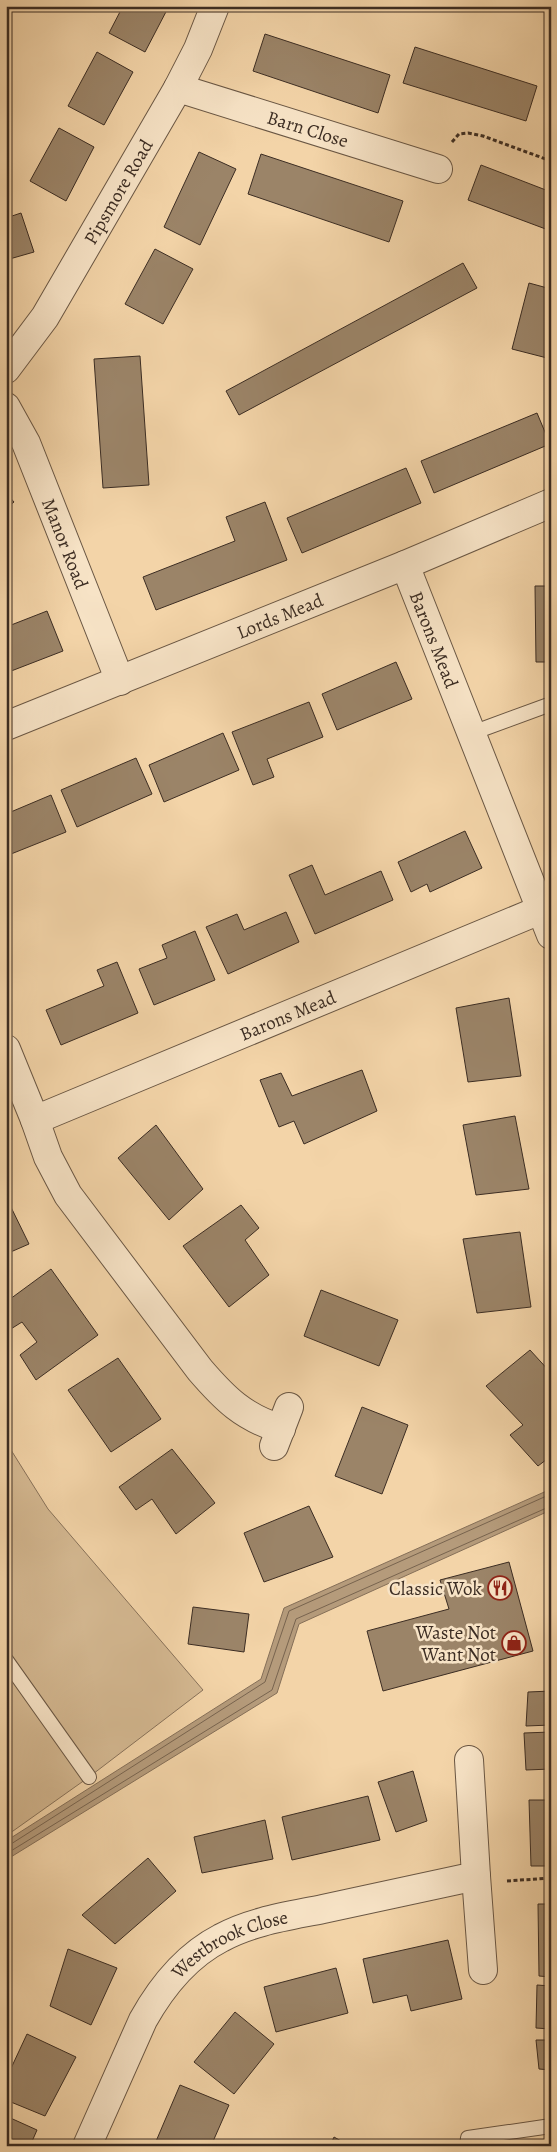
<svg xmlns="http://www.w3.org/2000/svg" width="557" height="2152" font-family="Alegreya,serif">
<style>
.green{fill:#d4b891;stroke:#88725a}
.water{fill:#b59b7b;stroke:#856f58}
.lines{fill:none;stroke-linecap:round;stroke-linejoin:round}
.shore{stroke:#78644f;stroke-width:1}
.building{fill:#9b8468;stroke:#3c2d23}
.lane-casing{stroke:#6a5744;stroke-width:16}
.street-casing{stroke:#6a5744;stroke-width:30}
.path{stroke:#3c2d23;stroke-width:3;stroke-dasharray:4 2.5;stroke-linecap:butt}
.lane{stroke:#f7e3c6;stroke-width:14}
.street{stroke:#f7e3c6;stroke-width:28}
.labels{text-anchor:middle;stroke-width:5;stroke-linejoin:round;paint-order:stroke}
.street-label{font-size:19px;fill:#3c2d23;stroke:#f7e3c6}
.poi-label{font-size:19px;fill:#3c2d23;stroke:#f7e3c6;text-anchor:end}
</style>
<rect width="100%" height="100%" fill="#f3d4a8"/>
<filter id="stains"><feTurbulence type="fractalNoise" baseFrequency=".004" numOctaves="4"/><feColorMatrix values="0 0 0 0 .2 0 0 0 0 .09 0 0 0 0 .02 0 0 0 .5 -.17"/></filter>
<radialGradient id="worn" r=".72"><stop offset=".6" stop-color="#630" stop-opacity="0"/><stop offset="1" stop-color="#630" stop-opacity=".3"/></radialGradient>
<path class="green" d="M6 1442 48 1509 203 1690 89 1777 6 1836Z"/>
<path class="water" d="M551 1489V1510L299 1624 277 1693 6 1860V1841L261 1679 284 1608Z"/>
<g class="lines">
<g class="shore">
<path d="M6 1845 11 1844 265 1682 289 1611 551 1494"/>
<path d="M6 1854 272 1690 296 1619 551 1506"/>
</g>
</g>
<g class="building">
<path d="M123 6H169L145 52 109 33Z"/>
<path d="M265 34 390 75 378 113 253 71Z"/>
<path d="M415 47 537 86 526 121 403 83Z"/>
<path d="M97 52 133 72 104 125 68 106Z"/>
<path d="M59 128 94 147 66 201 30 181Z"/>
<path d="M199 152 236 169 200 245 164 227Z"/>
<path d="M261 154 403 201 389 242 248 194Z"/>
<path d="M481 165 551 192V231L468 200Z"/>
<path d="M21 213 34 252 6 260V218Z"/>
<path d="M155 249 193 269 163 324 125 304Z"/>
<path d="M463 263 477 288 239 415 226 391Z"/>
<path d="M529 283 551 289V359L512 349Z"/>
<path d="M140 356 149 485 103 488 94 359Z"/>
<path d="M537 413 550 444 434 493 421 461Z"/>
<path d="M406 468 421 503 302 553 287 518Z"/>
<path d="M6 493 14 502 6 509Z"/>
<path d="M265 502 287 560 156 610 143 577 235 541 226 517Z"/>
<path d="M535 586H551V662H536Z"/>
<path d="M47 611 63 651 6 673V627Z"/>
<path d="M396 662 412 699 337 730 322 694Z"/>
<path d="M309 702 323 737 267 759 274 777 253 785 232 732Z"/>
<path d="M223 733 239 770 164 802 149 765Z"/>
<path d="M136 758 152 794 77 827 61 790Z"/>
<path d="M51 795 66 832 6 856V814Z"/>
<path d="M465 831 482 868 430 892 427 884 411 892 398 862Z"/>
<path d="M312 865 325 895 381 871 393 900 315 934 289 875Z"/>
<path d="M286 912 299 942 228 974 206 927 237 914 244 930Z"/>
<path d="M195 931 215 980 154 1005 139 969 167 958 162 945Z"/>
<path d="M117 962 138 1013 61 1045 46 1010 104 986 97 970Z"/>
<path d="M509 998 521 1076 468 1082 456 1008Z"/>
<path d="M362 1070 377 1111 304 1144 294 1121 279 1127 260 1080 281 1073 292 1096Z"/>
<path d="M515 1116 529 1189 476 1195 463 1125Z"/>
<path d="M156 1125 203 1189 169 1220 118 1158Z"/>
<path d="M6 1197 29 1244 6 1254Z"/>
<path d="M241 1205 259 1228 245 1240 269 1275 229 1307 183 1246Z"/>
<path d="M520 1232 531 1307 477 1313 463 1239Z"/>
<path d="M51 1269 98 1335 36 1380 20 1355 37 1342 22 1322 6 1332V1302Z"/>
<path d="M321 1290 398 1320 379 1366 304 1336Z"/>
<path d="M530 1350 551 1373V1456L538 1466 510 1435 523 1425 486 1386Z"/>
<path d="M118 1358 161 1419 111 1452 68 1390Z"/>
<path d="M362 1407 408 1425 382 1494 335 1476Z"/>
<path d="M172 1449 215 1503 176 1534 152 1499 136 1510 119 1487Z"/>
<path d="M309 1506 333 1557 264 1582 244 1533Z"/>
<path d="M509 1562 533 1651 383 1691 367 1631 449 1609 440 1580Z"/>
<path d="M193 1607 249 1614 244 1652 188 1644Z"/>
<path d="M551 1691V1725L526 1726 528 1692Z"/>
<path d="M551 1732V1769L526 1770 524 1733Z"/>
<path d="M413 1771 427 1821 396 1832 378 1782Z"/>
<path d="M368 1796 380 1840 292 1860 282 1817Z"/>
<path d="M529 1800H551V1866H531Z"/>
<path d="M265 1820 273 1859 202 1873 194 1837Z"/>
<path d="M148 1858 176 1891 115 1944 82 1915Z"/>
<path d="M538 1904H551V1977L539 1976Z"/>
<path d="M448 1940 462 1999 411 2011 407 1995 373 2003 363 1959Z"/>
<path d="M68 1949 117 1968 91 2025 50 2006Z"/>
<path d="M336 1968 348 2013 276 2032 264 1987Z"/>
<path d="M537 1985 551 1986V2029L536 2028Z"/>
<path d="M235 2012 274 2044 234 2094 194 2062Z"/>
<path d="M27 2034 76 2057 45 2116 6 2100V2079Z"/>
<path d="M536 2040H551V2070L539 2069Z"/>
<path d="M180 2085 229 2105 211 2146H154Z"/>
<path d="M6 2116 37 2130 30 2146H6Z"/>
<path d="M334 2137 350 2146H330Z"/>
</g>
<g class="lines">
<g class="lane-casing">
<g id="lane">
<path d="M472 733 551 704"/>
<path d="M6 1660 89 1777"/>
<path d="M467 2146 468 2138 551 2126"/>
</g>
</g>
<g class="street-casing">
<g id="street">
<path id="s1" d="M178 88 438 169"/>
<path id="s2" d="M6 369 45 317 178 88 198 49 215 6"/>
<path id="s3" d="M6 407 26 443 120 681"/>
<path id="s4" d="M405 565 551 935"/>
<path id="s5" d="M6 726 405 565 551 503"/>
<path id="s6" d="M6 1049 35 1120 540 910"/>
<path d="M35 1120 48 1157 68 1195 200 1370C225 1399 243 1417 281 1429"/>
<path d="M274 1446 289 1407"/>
<path d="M476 1876 483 1970"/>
<path id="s7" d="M87 2146 143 2020C162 1986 186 1956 221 1938 252 1921 289 1916 323 1909 374 1898 425 1887 476 1876L469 1760"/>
</g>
</g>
<g class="path">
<path d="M452 142 459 134 468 133 483 136 551 161"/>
<path d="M507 1881 551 1878"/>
</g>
<use href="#lane" class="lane"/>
<use href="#street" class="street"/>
</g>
<defs>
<g id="restaurant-ring" transform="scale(1.25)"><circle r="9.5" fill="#f7e3c6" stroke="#8f2418" stroke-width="1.5"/><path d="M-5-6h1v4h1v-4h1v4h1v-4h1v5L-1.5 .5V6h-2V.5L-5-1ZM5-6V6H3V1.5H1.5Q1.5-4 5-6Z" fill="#8f2418"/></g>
<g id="shop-ring" transform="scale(1.25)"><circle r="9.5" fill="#f7e3c6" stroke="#8f2418" stroke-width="1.5"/><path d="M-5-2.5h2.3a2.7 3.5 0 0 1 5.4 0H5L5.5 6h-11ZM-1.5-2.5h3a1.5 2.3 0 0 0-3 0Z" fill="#8f2418"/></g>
</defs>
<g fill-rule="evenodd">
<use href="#restaurant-ring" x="500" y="1588"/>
<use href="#shop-ring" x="514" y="1643"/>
</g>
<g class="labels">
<g class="street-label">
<text dy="7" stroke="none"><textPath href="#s1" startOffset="136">Barn Close</textPath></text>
<text dy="7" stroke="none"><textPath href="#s2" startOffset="210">Pipsmore Road</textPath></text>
<text dy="7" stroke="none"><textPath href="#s3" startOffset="149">Manor Road</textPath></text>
<text dy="7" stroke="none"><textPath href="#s5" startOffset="295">Lords Mead</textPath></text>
<text dy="7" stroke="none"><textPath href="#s4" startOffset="80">Barons Mead</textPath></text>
<text dy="7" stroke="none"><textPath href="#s6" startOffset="350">Barons Mead</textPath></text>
<text dy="7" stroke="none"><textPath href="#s7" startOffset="258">Westbrook Close</textPath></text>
</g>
<g class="poi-label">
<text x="482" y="1595">Classic Wok</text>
<text x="496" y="1639">Waste Not<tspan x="496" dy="22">Want Not</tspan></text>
</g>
</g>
<rect width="557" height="2152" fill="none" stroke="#f3d4a8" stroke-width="25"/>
<rect x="8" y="8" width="542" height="2137" fill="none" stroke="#3c2d23" stroke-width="2.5"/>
<rect x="12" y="12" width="532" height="2127" fill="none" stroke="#3c2d23"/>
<rect width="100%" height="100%" filter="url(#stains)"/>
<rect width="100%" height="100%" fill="url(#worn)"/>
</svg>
